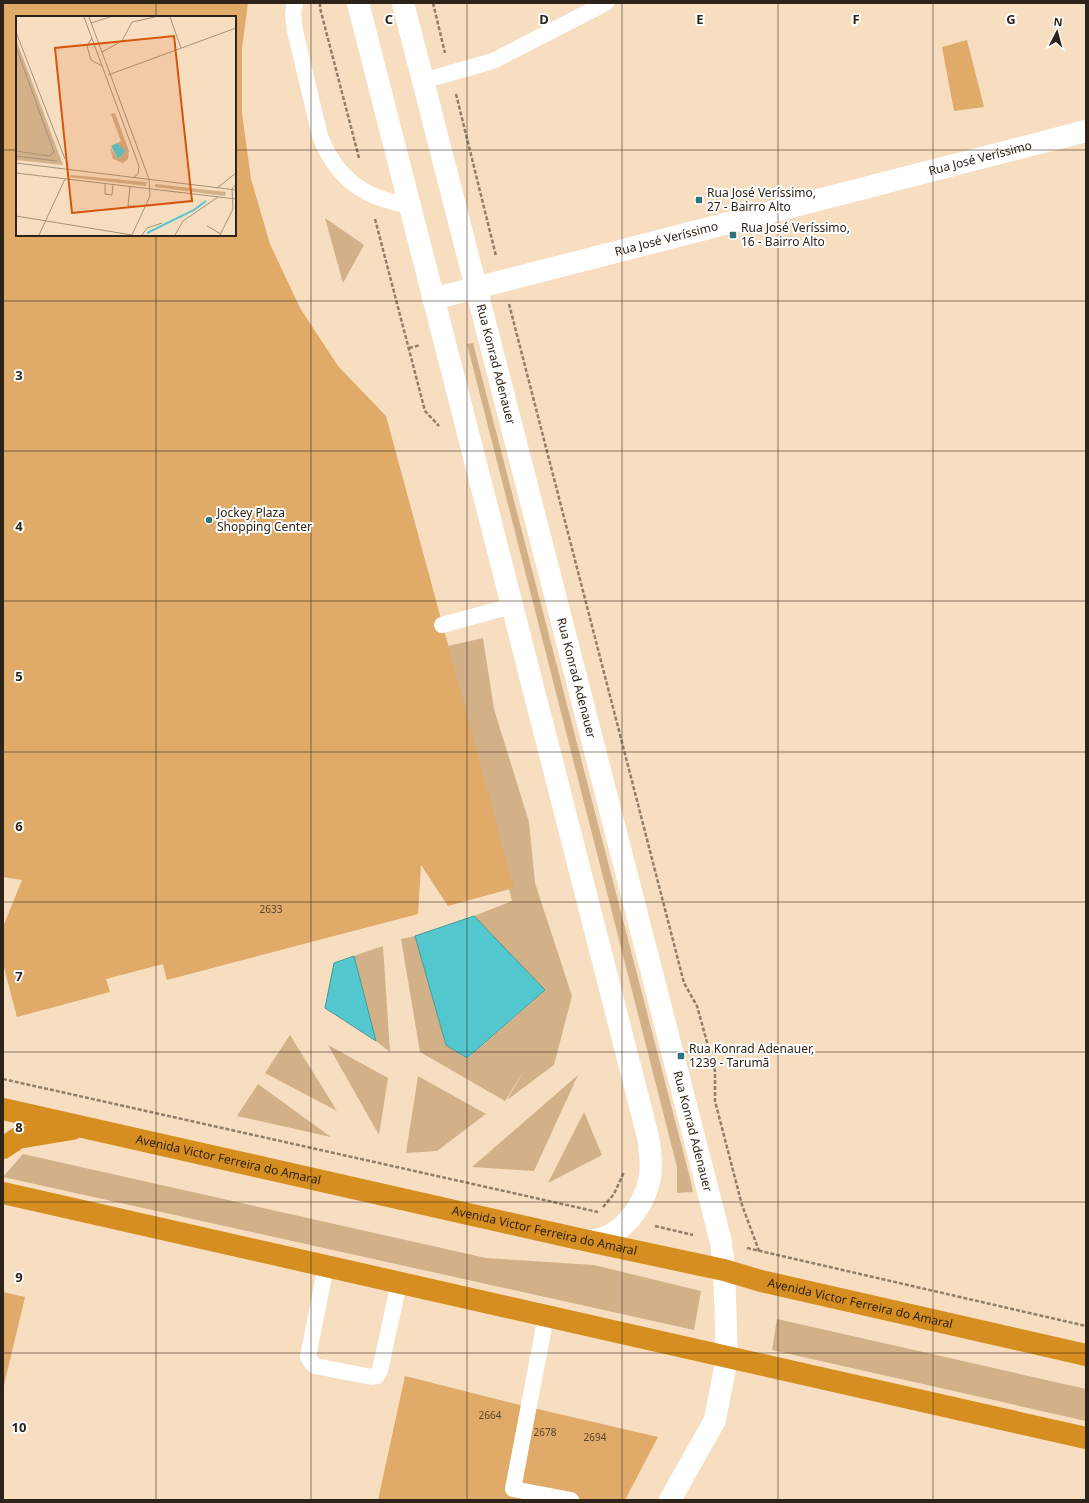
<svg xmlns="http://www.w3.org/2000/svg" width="1089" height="1503" font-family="'Noto Sans',sans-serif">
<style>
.green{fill:#d2b088}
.water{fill:#53c9cf;stroke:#489798}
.building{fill:#e0aa68;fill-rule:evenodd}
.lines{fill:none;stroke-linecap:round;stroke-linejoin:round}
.path{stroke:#907f6a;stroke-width:2.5;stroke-dasharray:4 2;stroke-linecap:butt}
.lane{stroke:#fff;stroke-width:16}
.secondary{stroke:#fff;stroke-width:22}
.highway{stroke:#d68e20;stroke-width:22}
.grid{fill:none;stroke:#2d2318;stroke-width:1;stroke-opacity:0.55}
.poi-dot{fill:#2c7679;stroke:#fff;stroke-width:1.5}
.labels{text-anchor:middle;stroke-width:4;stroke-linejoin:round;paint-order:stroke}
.number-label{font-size:10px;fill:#5a452c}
.street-label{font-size:12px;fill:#2d2318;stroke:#fff}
.poi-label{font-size:12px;fill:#2d2318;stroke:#fff;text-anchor:start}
.inset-river{fill:none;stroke:#53c9cf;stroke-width:2}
.inset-road{fill:none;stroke:#a6937d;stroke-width:1}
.view{fill:#d5540d;fill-opacity:0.15;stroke:#d5540d;stroke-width:2}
.inset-edge{fill:none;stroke:#2d2318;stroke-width:2}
.grid-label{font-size:13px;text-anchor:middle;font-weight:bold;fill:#2d2318;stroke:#fff;stroke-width:4;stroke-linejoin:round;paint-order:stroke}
</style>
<rect width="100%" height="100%" fill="#f7dec0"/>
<g class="green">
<path d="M325 218 364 245 343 283Z"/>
<path d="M473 343 690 1178 693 1192 677 1193V1167L467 344Z"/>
<path d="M483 638 494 709 529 822 535 883 572 996 554 1065 507 1100 526 1068 505 1101 420 1052 401 939 415 936 446 1045 467 1059 547 989 545 990 474 916 512 901 448 646Z"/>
<path d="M383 946 390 1052 376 1041 354 956Z"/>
<path d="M290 1035 337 1111 265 1073Z"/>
<path d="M328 1045 388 1078 379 1135Z"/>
<path d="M578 1075 534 1171 472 1167Z"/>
<path d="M418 1076 486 1114 437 1151 406 1153Z"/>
<path d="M258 1084 331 1137 237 1116Z"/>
<path d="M584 1112 602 1155 548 1183Z"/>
<path d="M23 1154 486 1258 594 1265 701 1291 694 1330 3 1177Z"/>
<path d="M777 1319 1086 1389V1421L772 1350Z"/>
</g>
<g class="water">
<path d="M474 916 545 990 467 1058 446 1045 415 936Z"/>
<path d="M354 956 376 1041 325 1008 334 963Z"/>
</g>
<g class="building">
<path d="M3 3H248L242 48V113L251 179 270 244 300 308 338 366 386 416 514 888 448 906 421 865 418 914 167 980 163 964 106 979 110 992 17 1017 3 964V927L22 880 3 877ZM17 17H235V235H17Z"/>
<path d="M967 40 984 107 954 111 942 47Z"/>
<path d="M3 1292 25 1297 4 1385H3Z"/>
<path d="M405 1376 516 1404 658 1437 625 1500H378Z"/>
</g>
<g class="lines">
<g class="path">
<path d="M320 3V8L359 158"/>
<path d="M433 3 445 53"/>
<path d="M456 94 496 256"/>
<path d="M375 219 425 411 439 426"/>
<path d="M509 304 684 983 697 1006 715 1071V1101L742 1205 759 1251"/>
<path d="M409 348 420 345"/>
<path d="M3 1079 598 1212"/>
<path d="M603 1207 614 1194 624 1172"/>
<path d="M655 1226 693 1235"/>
<path d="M747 1248 1086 1326"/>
</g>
<g class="lane">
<path d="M295 3 293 13 295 31 320 136C329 160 345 181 368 193 381 200 396 203 410 206"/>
<path d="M423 81 493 61 606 3"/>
<path d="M442 625 512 606"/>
<path d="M326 1266 308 1357 311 1362 315 1366 372 1377 377 1376 380 1370 399 1283"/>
<path d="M546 1316 513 1489 571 1500"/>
</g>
<g class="secondary">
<path d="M358 3 648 1137C650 1150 652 1163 650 1177 644 1208 617 1245 581 1240"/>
<path id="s1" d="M403 3 721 1242 724 1270 727 1357 715 1420 670 1500"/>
<path id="s2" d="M433 299 1086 131"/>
</g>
<g class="highway">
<path id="s3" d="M3 1109 579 1239 724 1270 761 1281 1086 1355"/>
<path d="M3 1148 18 1138 72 1129"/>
<path d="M3 1193 1086 1438"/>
</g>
</g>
<path class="grid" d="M156 3V17M311 3V1500M467 3V1500M622 3V1500M778 3V1500M933 3V1500M3 150H17M235 150H1086M156 235V1500M3 301H1086M3 451H1086M3 601H1086M3 752H1086M3 902H1086M3 1052H1086M3 1202H1086M3 1353H1086"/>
<g class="poi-dot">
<rect x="695" y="196" width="8" height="8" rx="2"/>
<rect x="729" y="231" width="8" height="8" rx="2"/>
<circle cx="209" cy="520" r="4"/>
<rect x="677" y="1052" width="8" height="8" rx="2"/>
</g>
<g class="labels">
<g class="number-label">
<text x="271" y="913">2633</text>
<text x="490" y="1419">2664</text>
<text x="545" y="1436">2678</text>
<text x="595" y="1441">2694</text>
</g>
<g class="street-label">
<text dy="4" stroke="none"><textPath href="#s2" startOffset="565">Rua José Veríssimo</textPath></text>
<text dy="4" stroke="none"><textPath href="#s2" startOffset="241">Rua José Veríssimo</textPath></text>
<text dy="4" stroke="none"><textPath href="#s1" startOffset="373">Rua Konrad Adenauer</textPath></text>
<text dy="4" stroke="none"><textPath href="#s1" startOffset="697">Rua Konrad Adenauer</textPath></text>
<text dy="4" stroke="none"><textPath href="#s1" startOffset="1165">Rua Konrad Adenauer</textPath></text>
<text dy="4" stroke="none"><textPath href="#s3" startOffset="231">Avenida Victor Ferreira do Amaral</textPath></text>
<text dy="4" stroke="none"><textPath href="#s3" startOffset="555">Avenida Victor Ferreira do Amaral</textPath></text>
<text dy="4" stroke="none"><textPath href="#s3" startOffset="879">Avenida Victor Ferreira do Amaral</textPath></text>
</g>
<g class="poi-label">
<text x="707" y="197">Rua José Veríssimo,<tspan x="707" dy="14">27 - Bairro Alto</tspan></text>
<text x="741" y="232">Rua José Veríssimo,<tspan x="741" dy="14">16 - Bairro Alto</tspan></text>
<text x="217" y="517">Jockey Plaza<tspan x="217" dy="14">Shopping Center</tspan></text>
<text x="689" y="1053">Rua Konrad Adenauer,<tspan x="689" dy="14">1239 - Tarumã</tspan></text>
</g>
</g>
<g transform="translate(16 16)">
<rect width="220" height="220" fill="#f7dec0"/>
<path d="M0 23 47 149 0 144ZM99 97 113 135 112 143 107 147 97 143 94 131 102 143 110 135 101 127 105 125 95 98ZM55 159 131 166 130 170 53 161ZM139 168 210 176 209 180 139 171Z" fill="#d2b088"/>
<path d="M101 127 110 135 102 143 95 130Z" fill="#53c9cf"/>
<path class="inset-river" d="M131 217 178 194 190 185"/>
<path class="inset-road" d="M68 1 123 150 122 158 117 162M73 1 133 163 134 180 116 219M154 1 165 32M75 7 94 1M0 16 49 143M76 22 71 30 75 44 86 50M0 31 38 136 33 140 0 135M86 36 106 25 116 6 139 1M92 59 220 12M0 140 41 145M0 147 220 174M0 157 220 183M89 167V178L96 179 97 168M114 170 112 190H120M201 172 220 157M0 200 116 219M191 210 205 218M23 219 49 163M126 219 131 212 146 207M159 219 167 205 202 181M204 219 217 193 216 173 220 168"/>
<path class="view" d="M158 20 176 185 56 197 39 32Z"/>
<rect width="220" height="220" class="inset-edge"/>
</g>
<g class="grid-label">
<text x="389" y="24">C</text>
<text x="544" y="24">D</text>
<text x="700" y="24">E</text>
<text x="856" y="24">F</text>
<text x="1011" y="24">G</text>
<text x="19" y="380">3</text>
<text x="19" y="531">4</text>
<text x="19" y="681">5</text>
<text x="19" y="831">6</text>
<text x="19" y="981">7</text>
<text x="19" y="1132">8</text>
<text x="19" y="1282">9</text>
<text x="19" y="1432">10</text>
</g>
<rect width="1089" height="1503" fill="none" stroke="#2d2318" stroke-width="8"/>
<g transform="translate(1057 32) rotate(6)" stroke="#ffffff" stroke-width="3" paint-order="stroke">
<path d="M0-3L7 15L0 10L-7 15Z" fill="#2d2318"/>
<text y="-6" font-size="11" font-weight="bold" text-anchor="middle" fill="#2d2318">N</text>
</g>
</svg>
